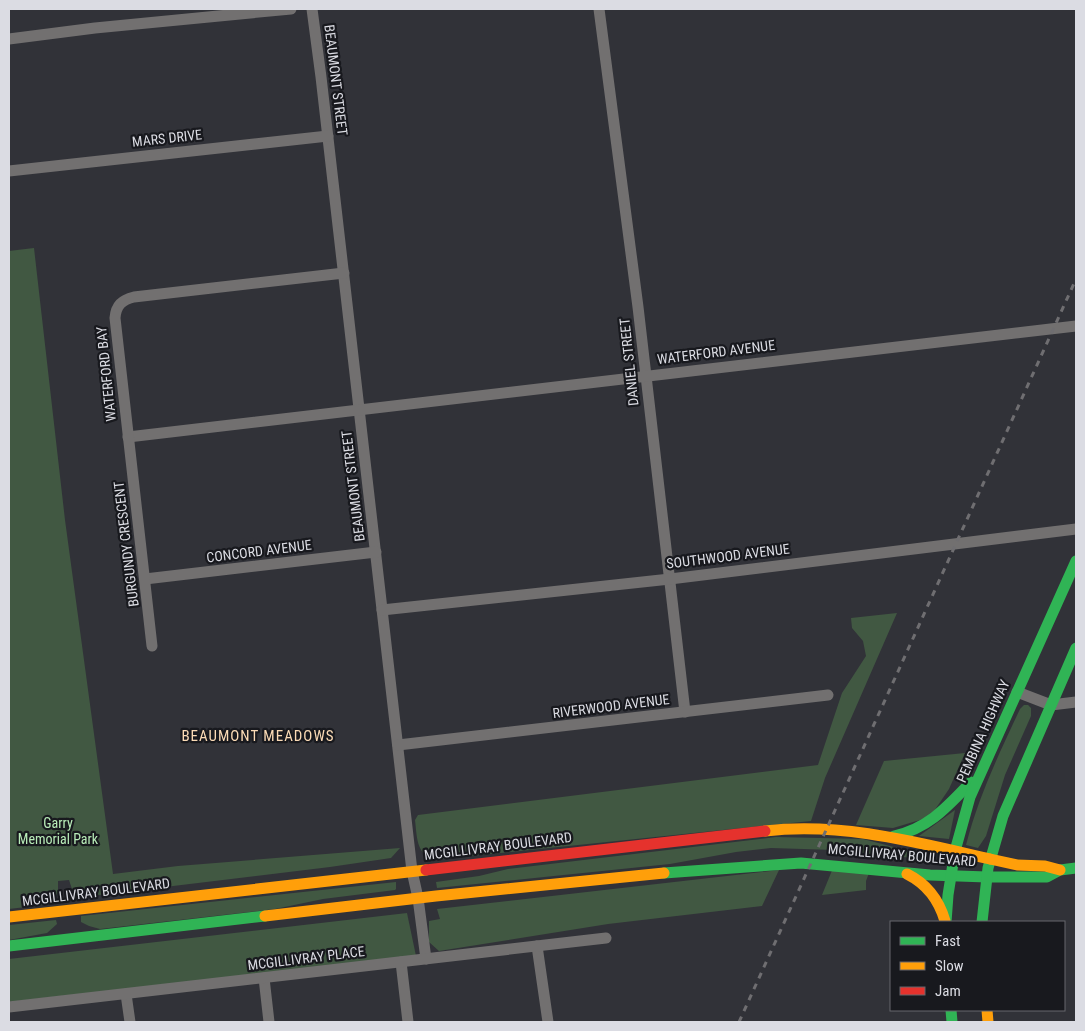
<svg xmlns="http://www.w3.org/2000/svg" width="1085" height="1031" font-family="'Roboto Condensed',sans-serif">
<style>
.green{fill:#415842}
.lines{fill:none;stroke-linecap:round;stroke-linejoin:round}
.street{stroke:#727070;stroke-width:11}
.fast{stroke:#30b455;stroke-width:11}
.slow{stroke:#ff9f0a;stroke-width:11}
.jam{stroke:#e5322d;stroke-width:11}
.rail{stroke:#6f6e71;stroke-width:3;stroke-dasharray:6 6;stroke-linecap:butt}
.labels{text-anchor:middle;stroke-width:4.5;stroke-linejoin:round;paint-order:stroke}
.street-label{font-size:14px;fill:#dbdce3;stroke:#18191e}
.park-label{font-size:14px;fill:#b9edb9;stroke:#18191e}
.neighbourhood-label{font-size:15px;letter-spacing:1px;fill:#fbdbb6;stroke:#18191e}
</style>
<rect width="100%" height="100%" fill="#313238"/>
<g class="green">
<path d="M34 248 65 520 113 874 178 866 400 848 391 858 330 867 82 897 73 892 69 880 58 881V892L51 904 9 909V251Z"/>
<path d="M897 613 825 778 811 821 433 860C416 853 417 836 415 820L418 815 818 765 842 693 866 656 863 641 852 628 851 618Z"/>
<path d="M1024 705H1028L1031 708V716L1005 775 986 836 978 848 966 845C979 795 999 754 1020 709Z"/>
<path d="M965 753 949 789 930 817 893 828 856 825 884 761Z"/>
<path d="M955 810 949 839 919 836Z"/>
<path d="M776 837 863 839 936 858 932 860 835 850 771 848 736 852 670 864 437 888 436 882 479 876 508 869Z"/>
<path d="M833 868 869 873 866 881V890L822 895Z"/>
<path d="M779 870 762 906 608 924 439 951 429 942V921L440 919 437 909Z"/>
<path d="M396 882V889L395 890 323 899 275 909 100 929 89 926 81 922V916Z"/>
<path d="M407 913 416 956 9 1002V959Z"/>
<path d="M56 920 57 924 47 933 9 940V925Z"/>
</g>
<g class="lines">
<g class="street">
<path d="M312 9 321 77 412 871 418 898 426 959"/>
<path d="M599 9 638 307 685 712"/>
<path d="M9 39 95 28 291 9"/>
<path d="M9 171 328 136"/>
<path d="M128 437 1076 326"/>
<path d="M145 579 376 552"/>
<path d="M382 610 670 579 1076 529"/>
<path d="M152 646 115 318C116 305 122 300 134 297L344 273"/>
<path d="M1017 692 1051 705 1076 702"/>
<path d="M398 745 828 695"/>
<path d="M537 946 548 1022"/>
<path d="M401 962 408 1022"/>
<path d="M264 978 269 1022"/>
<path d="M126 994 130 1022"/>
<path d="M9 1007 606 938"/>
</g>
<g class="fast">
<path d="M894 836C929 828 947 807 971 782"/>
<path d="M664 873 801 863 930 875 987 877"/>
<path d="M987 877H1047L1060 870 1076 868"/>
<path d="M946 922 948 895 955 851 970 797 1076 561"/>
<path d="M982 922 988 868 1003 816 1076 648"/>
<path d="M9 946 265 916"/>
<path d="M951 1010 952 1022"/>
</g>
<g class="slow">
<path d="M765 831C842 822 916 842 990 859"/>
<path d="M990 859 1017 865 1045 866 1060 870"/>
<path d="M907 874C927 884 939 900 945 921"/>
<path d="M265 916 436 896 664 873"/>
<path d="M9 917 426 870"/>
<path d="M987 1010 988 1022"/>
</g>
<path class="jam" d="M426 870 765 831"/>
<path class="rail" d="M739 1022 1076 279"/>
</g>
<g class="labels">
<g class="street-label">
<text transform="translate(336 80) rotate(83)" y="5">BEAUMONT STREET</text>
<text transform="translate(167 138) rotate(-6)" y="5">MARS DRIVE</text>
<text transform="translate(716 352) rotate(-7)" y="5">WATERFORD AVENUE</text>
<text transform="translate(629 362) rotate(-96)" y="5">DANIEL STREET</text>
<text transform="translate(106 374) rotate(-96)" y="5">WATERFORD BAY</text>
<text transform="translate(353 486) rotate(-97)" y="5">BEAUMONT STREET</text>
<text transform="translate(126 544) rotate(-97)" y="5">BURGUNDY CRESCENT</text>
<text transform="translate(259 551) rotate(-7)" y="5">CONCORD AVENUE</text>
<text transform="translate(728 556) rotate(-7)" y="5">SOUTHWOOD AVENUE</text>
<text transform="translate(611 706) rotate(-7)" y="5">RIVERWOOD AVENUE</text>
<text transform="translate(983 731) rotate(-66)" y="5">PEMBINA HIGHWAY</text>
<text transform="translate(498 846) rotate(-7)" y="5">MCGILLIVRAY BOULEVARD</text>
<text transform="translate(902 855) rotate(5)" y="5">MCGILLIVRAY BOULEVARD</text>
<text transform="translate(96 892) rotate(-7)" y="5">MCGILLIVRAY BOULEVARD</text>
<text transform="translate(306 958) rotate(-7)" y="5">MCGILLIVRAY PLACE</text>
</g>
<g class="park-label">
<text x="58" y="828">Garry<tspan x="58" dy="16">Memorial Park</tspan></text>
</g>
<g class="neighbourhood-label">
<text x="258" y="741">BEAUMONT MEADOWS</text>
</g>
</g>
<rect width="1085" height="1031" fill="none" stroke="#dbdce3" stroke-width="20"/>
<rect x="890" y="921" width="175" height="90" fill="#18191e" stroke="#66676d"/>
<rect x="900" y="937" width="25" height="8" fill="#30b455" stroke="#66676d"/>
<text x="935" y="946" font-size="15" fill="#dbdce3">Fast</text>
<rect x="900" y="962" width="25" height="8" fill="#ff9f0a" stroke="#66676d"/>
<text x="935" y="971" font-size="15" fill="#dbdce3">Slow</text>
<rect x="900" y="987" width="25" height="8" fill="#e5322d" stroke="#66676d"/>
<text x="935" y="996" font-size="15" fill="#dbdce3">Jam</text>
</svg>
